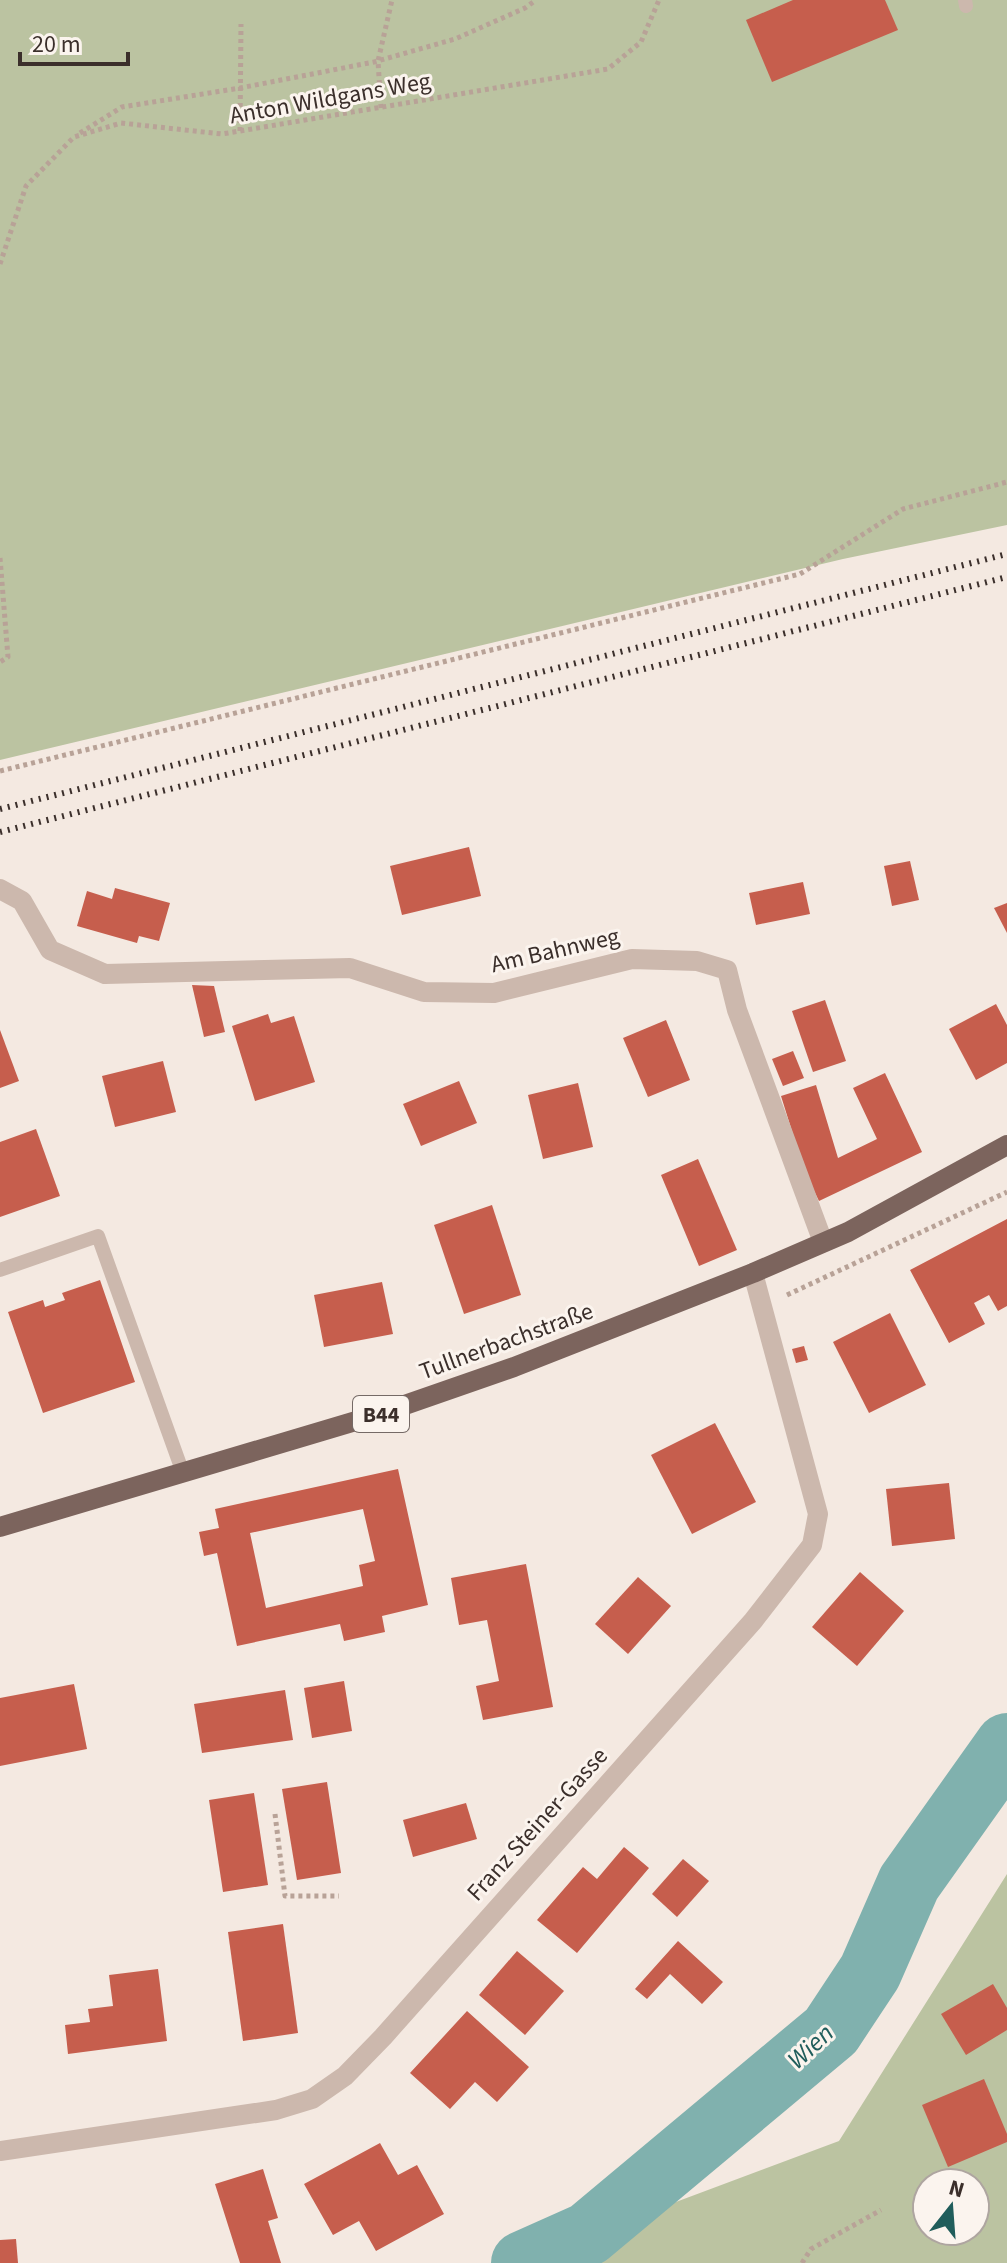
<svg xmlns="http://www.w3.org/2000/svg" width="1007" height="2263" font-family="'Source Sans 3',sans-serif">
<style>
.green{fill:#bbc3a1;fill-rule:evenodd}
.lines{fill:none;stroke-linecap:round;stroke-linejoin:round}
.river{stroke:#80b1ae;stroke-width:64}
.building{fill:#c65e4d;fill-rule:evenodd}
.path{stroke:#b8a297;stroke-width:5;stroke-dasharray:4 4;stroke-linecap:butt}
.service{stroke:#ccb8ad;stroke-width:14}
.minor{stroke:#ccb8ad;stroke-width:20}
.primary{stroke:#7c645d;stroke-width:20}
.rail{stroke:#3b2f2b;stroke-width:6;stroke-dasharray:2 6;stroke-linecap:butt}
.labels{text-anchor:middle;stroke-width:6;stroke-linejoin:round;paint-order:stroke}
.shield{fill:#fbf4ee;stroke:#756a66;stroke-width:2}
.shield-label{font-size:22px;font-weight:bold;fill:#3b2f2b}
.street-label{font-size:24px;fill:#3b2f2b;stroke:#fbf4ee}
.water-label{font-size:26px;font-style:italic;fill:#205d5b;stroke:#fbf4ee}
</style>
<rect width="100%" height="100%" fill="#f4e9e1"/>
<g class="green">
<path d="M0 0H1007V525L843 559 0 760Z"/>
<path d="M1007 1874V2263H513L839 2141ZM927 2183H975V2231H927Z"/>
</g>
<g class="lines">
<path class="river" d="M523 2263 588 2234 831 2031 870 1972 909 1883 1007 1745"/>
</g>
<g class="building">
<path d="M793 0H885L898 30 772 82 746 20Z"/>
<path d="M469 847 481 896 402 915 390 866Z"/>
<path d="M910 861 919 900 892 906 884 866Z"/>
<path d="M803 882 810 914 756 925 749 893Z"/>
<path d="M115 888 170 903 159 941 139 936 137 943 77 926 87 891 112 899Z"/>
<path d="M1007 903V933L994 908Z"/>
<path d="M192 985 214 986 225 1032 204 1037Z"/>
<path d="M825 1000 846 1061 813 1072 792 1011Z"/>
<path d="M996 1004 1007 1025V1063L976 1080 949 1029Z"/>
<path d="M268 1014 271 1023 294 1016 315 1082 255 1101 232 1026Z"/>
<path d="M666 1020 690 1080 648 1097 623 1038Z"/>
<path d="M0 1030 19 1081 0 1088Z"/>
<path d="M793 1051 804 1078 783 1086 772 1059Z"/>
<path d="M163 1061 176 1112 115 1127 102 1076Z"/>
<path d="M885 1073 922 1152 819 1201 805 1173 781 1096 816 1085 838 1158 877 1139 853 1088Z"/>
<path d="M459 1081 477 1123 421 1146 403 1104Z"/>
<path d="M578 1083 593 1147 543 1159 528 1095Z"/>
<path d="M36 1129 60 1196 0 1217V1142Z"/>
<path d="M698 1159 737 1250 699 1266 661 1175Z"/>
<path d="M492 1205 521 1295 464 1314 434 1225Z"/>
<path d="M1007 1219V1306L998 1311 989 1295 974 1303 985 1324 949 1343 910 1270Z"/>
<path d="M100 1280 135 1382 43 1413 8 1312 43 1300 45 1307 65 1300 62 1293Z"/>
<path d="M382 1282 393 1334 324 1347 314 1295Z"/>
<path d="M890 1313 926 1385 869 1413 833 1342Z"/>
<path d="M804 1346 808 1360 796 1363 792 1349Z"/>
<path d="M715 1423 756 1502 692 1534 651 1455Z"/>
<path d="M398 1469 428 1605 382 1616 385 1632 344 1641 340 1624 237 1646 217 1553 204 1556 199 1532 219 1528 215 1509ZM363 1509 375 1561 359 1565 363 1586 266 1608 250 1533Z"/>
<path d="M949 1483 955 1539 892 1546 886 1489Z"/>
<path d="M526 1564 553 1707 483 1720 476 1686 499 1681 487 1620 459 1625 451 1578Z"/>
<path d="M860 1572 904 1611 857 1666 812 1627Z"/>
<path d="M638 1577 671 1606 628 1654 595 1624Z"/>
<path d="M344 1681 352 1731 312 1738 304 1688Z"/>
<path d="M74 1684 87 1749 0 1766V1698Z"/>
<path d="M285 1690 293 1740 202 1753 194 1704Z"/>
<path d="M327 1782 341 1873 297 1880 282 1789Z"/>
<path d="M254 1793 268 1885 223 1892 209 1800Z"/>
<path d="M466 1803 477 1839 413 1857 403 1820Z"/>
<path d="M624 1847 649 1868 577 1953 537 1920 583 1867 597 1879Z"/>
<path d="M683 1859 709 1881 677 1917 652 1894Z"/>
<path d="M283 1924 298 2033 243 2041 228 1932Z"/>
<path d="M678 1941 723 1982 702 2004 670 1974 647 1999 635 1989Z"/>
<path d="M517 1951 564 1991 525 2035 479 1995Z"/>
<path d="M158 1969 167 2041 68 2054 65 2025 90 2022 88 2009 113 2006 109 1975Z"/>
<path d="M993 1984 1007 2008V2030L966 2055 941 2014Z"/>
<path d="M467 2011 529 2067 497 2102 475 2082 450 2109 410 2073Z"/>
<path d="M984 2079 1007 2134V2142L948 2167 922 2105Z"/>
<path d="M380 2143 398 2175 417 2165 444 2214 376 2251 359 2221 333 2235 304 2184Z"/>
<path d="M263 2169 278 2218 268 2221 281 2263H240L215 2184Z"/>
<path d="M16 2239 18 2263H0V2240Z"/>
</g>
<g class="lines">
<g class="path">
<path d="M381 108 378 61 392 0"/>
<path d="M240 131 241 24"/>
<path d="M80 133 122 107 240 88 374 62 455 39 525 8 536 0"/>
<path d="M0 264 26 186 74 137 121 123 222 134 608 69 641 42 659 0"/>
<path d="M0 558 8 657 0 662"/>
<path d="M0 771 800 574 903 509 1007 482"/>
<path d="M787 1295 1007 1192"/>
<path d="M275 1814 285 1896H339"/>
<path d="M802 2263 811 2249 881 2210"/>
</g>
<g class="service">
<path d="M965 0 966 6"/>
<path d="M0 1270 98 1236 183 1473"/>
</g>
<g class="minor">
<path d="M0 889 22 901 50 950 105 974 350 968 424 992 494 993 632 959 697 961 727 970 737 1010 823 1242"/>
<path d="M0 2151 276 2110 312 2099 345 2076 383 2037 753 1621 812 1545 818 1514 753 1273"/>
</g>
<path class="primary" d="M0 1527 376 1415 514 1367 753 1273 848 1232 1007 1145"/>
<g class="rail">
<path d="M0 809 1007 554"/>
<path d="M0 832 1007 577"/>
</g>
</g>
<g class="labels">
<rect class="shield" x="353" y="1396" width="56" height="36" rx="6"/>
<g class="shield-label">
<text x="381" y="1422">B44</text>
</g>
<g class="street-label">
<text transform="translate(330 98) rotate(-10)" y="8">Anton Wildgans Weg</text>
<text transform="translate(555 950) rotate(-13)" y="8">Am Bahnweg</text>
<text transform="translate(506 1341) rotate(-20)" y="8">Tullnerbachstraße</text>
<text transform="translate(537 1824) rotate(-48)" y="8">Franz Steiner-Gasse</text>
</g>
<g class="water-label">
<text transform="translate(810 2046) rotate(-43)" y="9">Wien</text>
</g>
</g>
<g transform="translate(951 2207) rotate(17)"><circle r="38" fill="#fbf4ee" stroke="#aea5a0" stroke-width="2"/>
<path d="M0-6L14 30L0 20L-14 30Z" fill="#205d5b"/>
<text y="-12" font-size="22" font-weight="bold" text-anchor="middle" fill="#3b2f2b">N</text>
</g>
<path d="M20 52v12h108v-12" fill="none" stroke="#3b2f2b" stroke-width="4"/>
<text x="32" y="52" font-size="24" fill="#3b2f2b" stroke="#fbf4ee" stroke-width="6" paint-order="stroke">20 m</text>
</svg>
